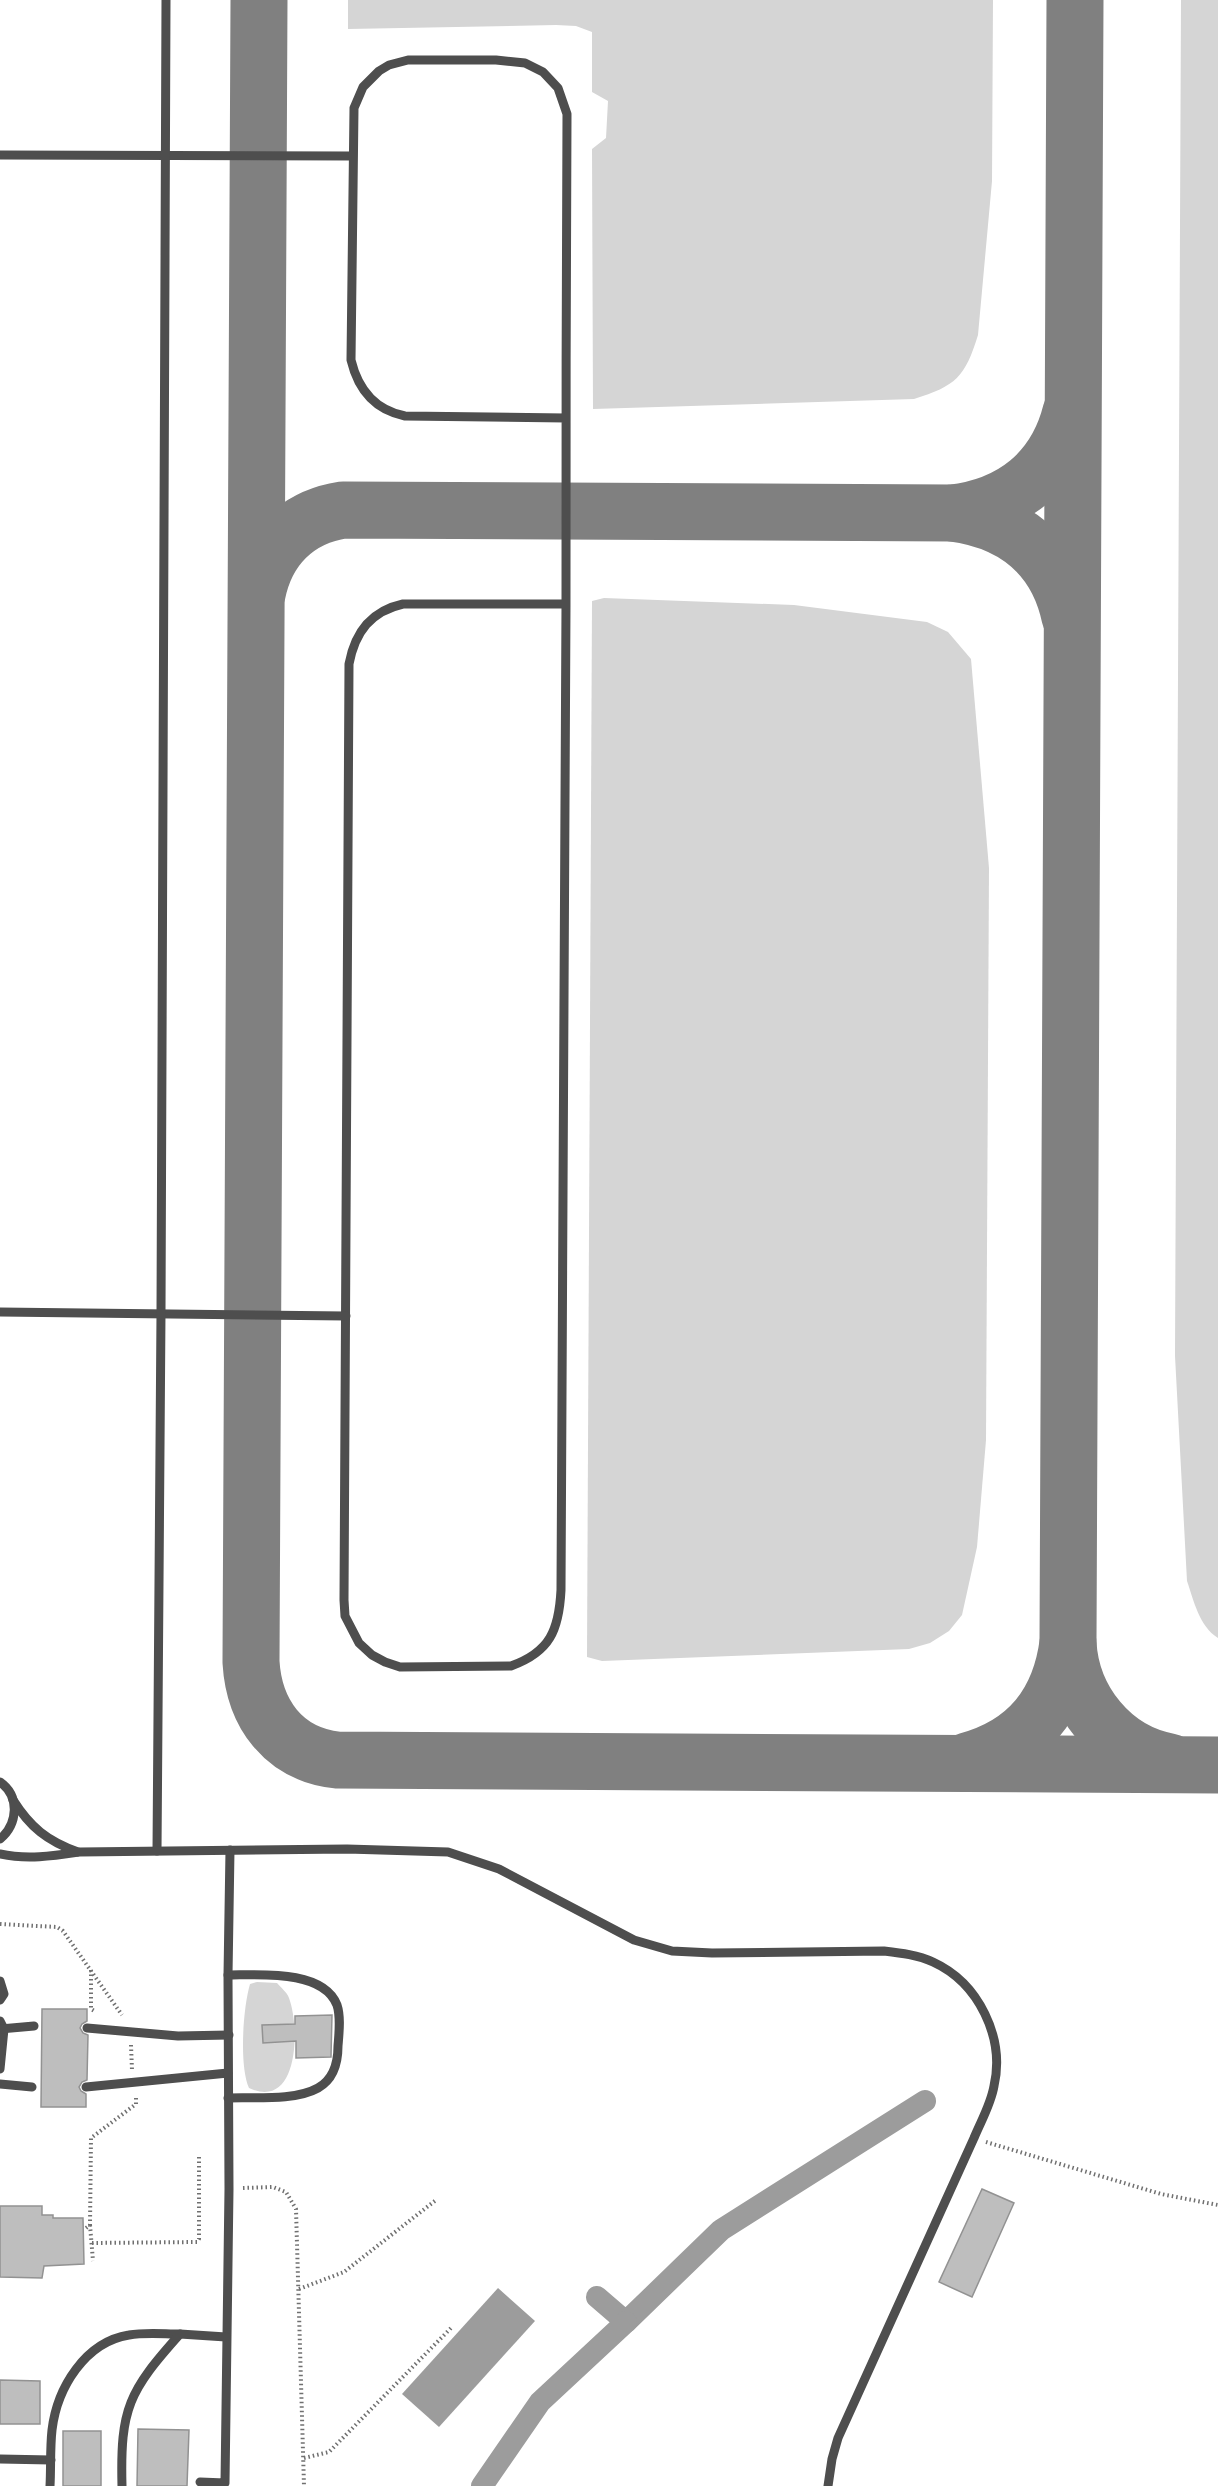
<svg xmlns="http://www.w3.org/2000/svg" width="1218" height="2486" font-family="Lato,sans-serif">
<style>
.green{fill:#d5d5d5}
.water{fill:#9c9c9c}
.lines{fill:none;stroke-linecap:round;stroke-linejoin:round}
.canal{stroke:#9c9c9c;stroke-width:22}
.taxiway{stroke:#808080;stroke-width:57}
.building{fill:#bebebe;stroke:#929292;stroke-width:1.5}
.path{stroke:#707070;stroke-width:4;stroke-dasharray:1.5 3;stroke-linecap:butt}
.service{stroke:#4e4e4e;stroke-width:9}
</style>
<rect width="100%" height="100%" fill="#fff"/>
<g class="green">
<path d="M348 0H993L992 181 978 335C965 377 956 386 914 399L593 409 592 149 606 138 608 101 592 92V32L576 26 556 25 348 29Z"/>
<path d="M1181 0H1218V1638C1199 1626 1194 1601 1187 1581L1175 1356Z"/>
<path d="M604 598 794 605 927 622 948 632 971 659 989 868 986 1440 977 1547 962 1615 949 1631 930 1643 909 1649 602 1661 587 1657 592 601Z"/>
<path d="M257 1982 277 1983C281 1988 287 1992 289 1998 300 2027 299 2111 249 2088 239 2066 243 2008 250 1984Z"/>
</g>
<path class="water" d="M498 2288 535 2321 439 2427 402 2394Z"/>
<g class="lines">
<g class="canal">
<path d="M597 2297 626 2322 721 2230 925 2101"/>
<path d="M482 2486 540 2402 626 2322"/>
</g>
<g class="taxiway">
<path d="M259 0 251 1662C254 1713 283 1754 337 1760L1218 1765"/>
<path d="M1075 0 1068 1643C1071 1700 1112 1752 1170 1762"/>
<path d="M952 513C1014 521 1057 555 1070 617"/>
<path d="M257 594C266 548 297 517 343 510L952 513C1012 506 1056 472 1071 412"/>
<path d="M967 1761C1027 1745 1060 1704 1068 1643"/>
</g>
</g>
<g class="building">
<path d="M42 2009H87V2021L82 2024 80 2028 83 2033 88 2035 87 2080 82 2082 79 2087 81 2091 86 2094V2107H41Z"/>
<path d="M332 2015 331 2057 296 2058V2041L263 2043 262 2025 295 2024V2016Z"/>
<path d="M982 2189 1014 2203 972 2297 939 2282Z"/>
<path d="M0 2206H42V2215H53V2218H83L84 2264 44 2266 42 2278 0 2277Z"/>
<path d="M0 2380 40 2381V2424H0Z"/>
<path d="M138 2429 189 2430 187 2486H137Z"/>
<rect x="63" y="2431" width="38" height="55"/>
</g>
<g class="lines">
<g class="path">
<path d="M0 1924 57 1927 63 1931 122 2015"/>
<path d="M91 1970V2009L96 2012"/>
<path d="M131 2045 132 2070"/>
<path d="M986 2142 1161 2194 1218 2205"/>
<path d="M243 2188 273 2187 286 2192 296 2209 304 2486"/>
<path d="M90 2225 93 2261"/>
<path d="M86 2228 90 2225 91 2138 136 2104V2095"/>
<path d="M92 2243 197 2242 199 2239V2154"/>
<path d="M299 2289 344 2272 436 2200"/>
<path d="M304 2458 329 2452 453 2326"/>
</g>
<g class="service">
<path d="M0 155 352 156"/>
<path d="M566 604H403C371 611 355 632 349 664L344 1600 345 1616 359 1643 372 1655 385 1662 400 1667 511 1666C550 1652 559 1630 561 1590L566 604C565 441 567 277 567 114L558 88 543 72 525 63 496 60H408L389 65 379 71 363 87 354 108 351 360C358 389 375 410 405 416L566 418"/>
<path d="M0 1312 346 1316"/>
<path d="M0 1782C20 1796 18 1824 0 1839"/>
<path d="M13 1800C30 1827 47 1841 78 1852"/>
<path d="M157 1851 161 1313 166 0"/>
<path d="M0 1854C27 1860 53 1856 80 1852L347 1849 448 1852 499 1869 634 1940 672 1951 712 1953 884 1951C901 1953 918 1955 933 1962 979 1983 1005 2038 994 2086 991 2104 981 2121 974 2138L838 2438 832 2459 828 2486"/>
<path d="M0 1981 4 1994 0 2000"/>
<path d="M0 2021 4 2029 0 2069"/>
<path d="M87 2028 178 2036 229 2035"/>
<path d="M0 2029 34 2026"/>
<path d="M0 2084 32 2087"/>
<path d="M86 2087 228 2073"/>
<path d="M228 2098C254 2097 295 2101 318 2088 334 2079 338 2063 338 2046 339 2033 341 2017 337 2005 323 1969 258 1975 228 1975"/>
<path d="M0 2459 51 2460"/>
<path d="M200 2482 225 2483 229 2189 228 1975 230 1850"/>
<path d="M50 2486C51 2468 50 2448 52 2430 57 2388 85 2342 129 2335 145 2332 164 2334 180 2334"/>
<path d="M122 2486C120 2408 129 2391 180 2334L226 2337"/>
</g>
</g>
</svg>
